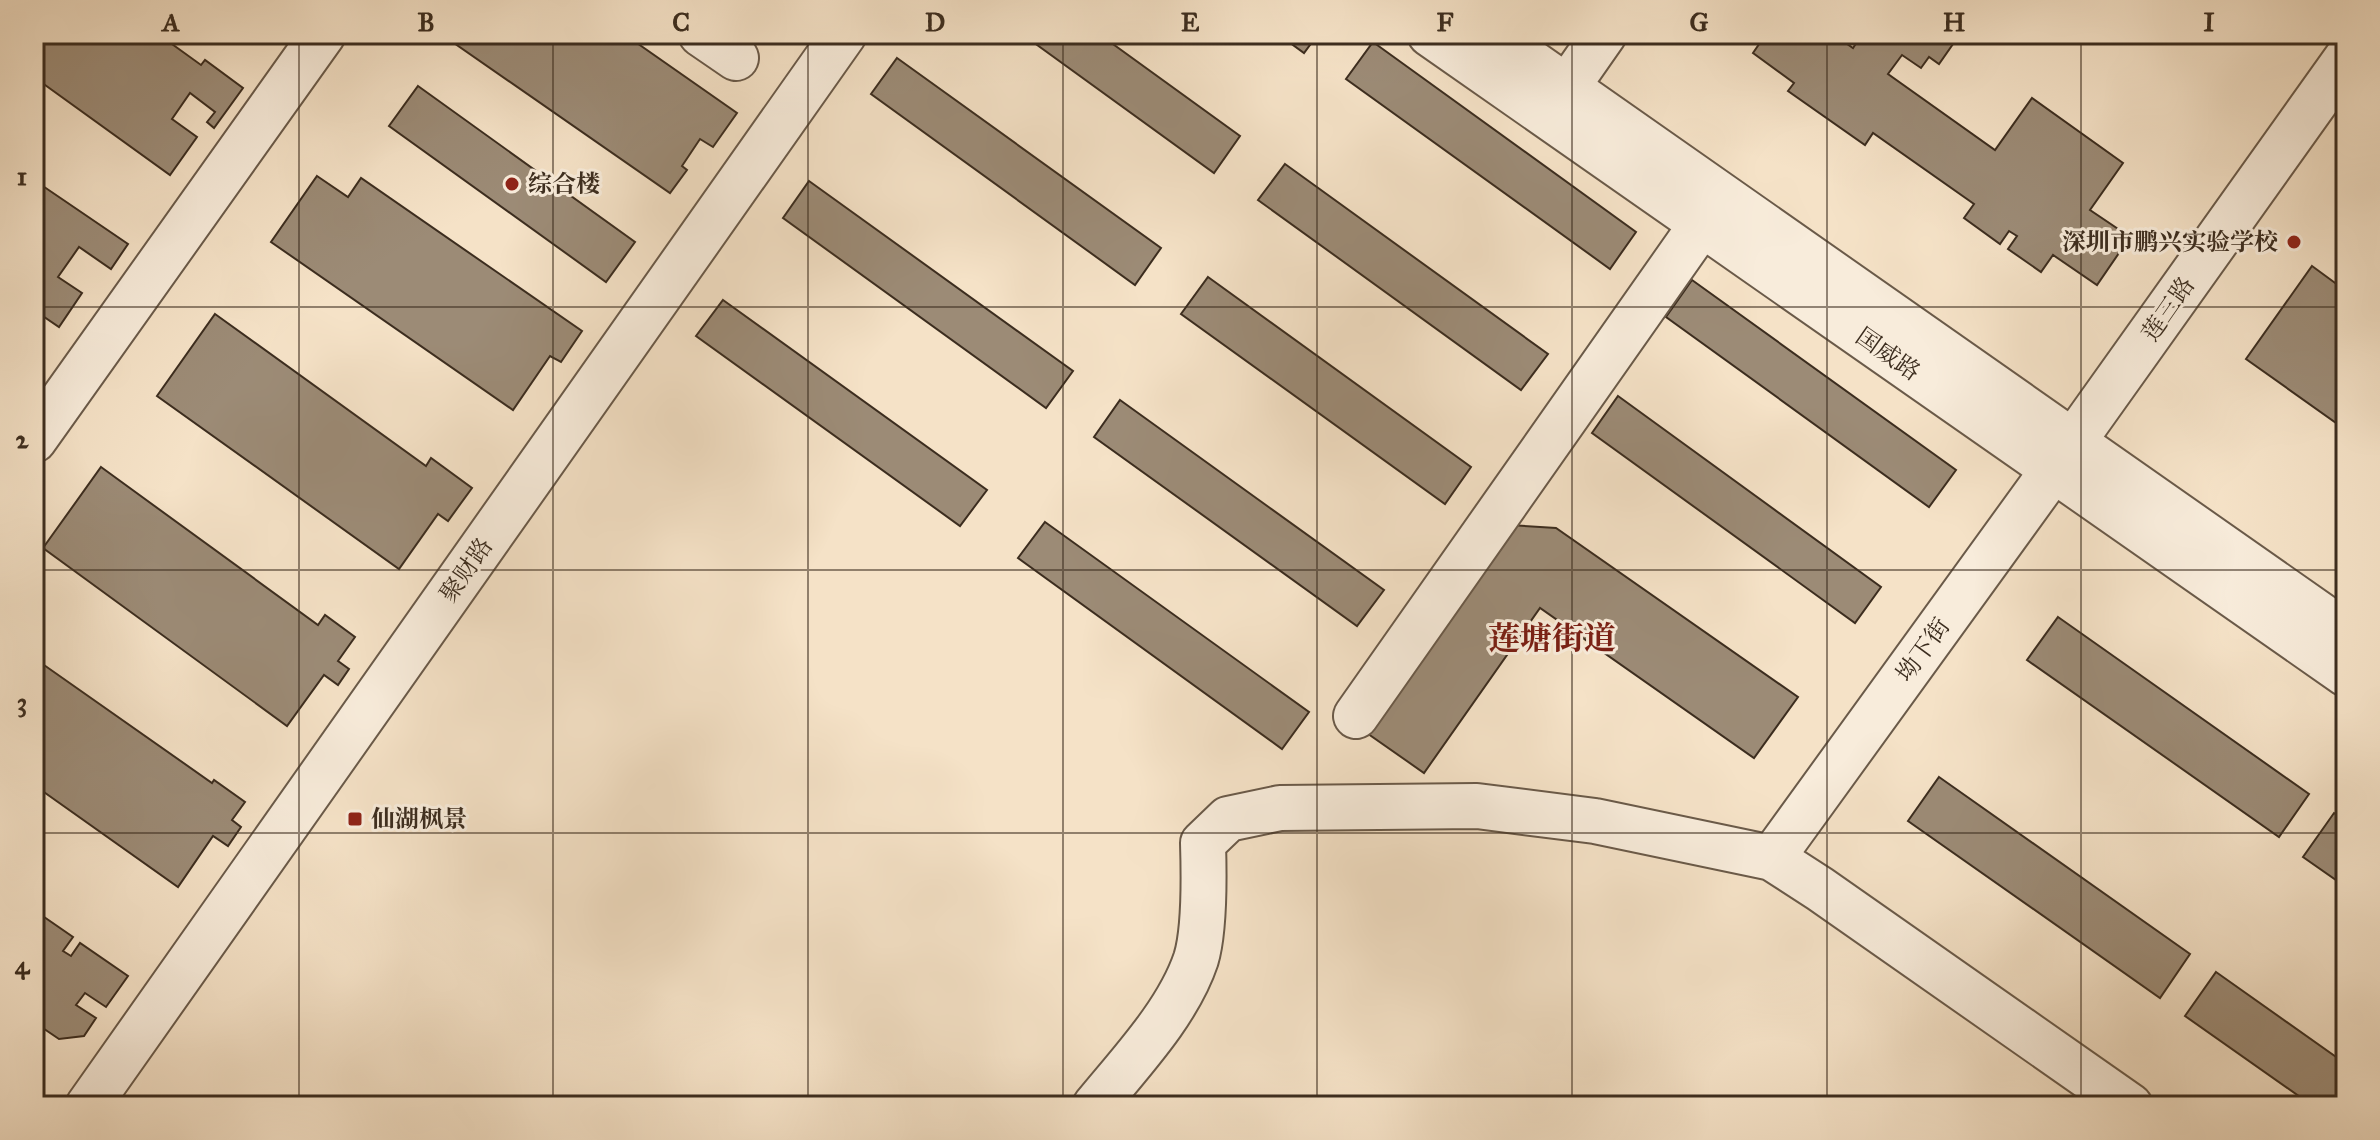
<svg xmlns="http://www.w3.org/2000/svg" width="2380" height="1140" font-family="'IM FELL Great Primer','Noto Serif SC',serif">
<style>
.building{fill:#9c8b76;stroke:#3c2d1f;stroke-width:2}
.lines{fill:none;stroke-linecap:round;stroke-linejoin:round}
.minor-casing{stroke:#6a5a49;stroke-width:48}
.minor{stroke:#f8ecdb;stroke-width:44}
.grid{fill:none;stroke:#3c2d1f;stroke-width:2;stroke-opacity:0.55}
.poi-dot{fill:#8f2418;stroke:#f8ecdb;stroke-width:3}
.labels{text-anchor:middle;stroke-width:6;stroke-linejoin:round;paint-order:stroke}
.poi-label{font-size:24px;font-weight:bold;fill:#3c2d1f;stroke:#f8ecdb;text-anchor:start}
.street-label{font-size:24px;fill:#3c2d1f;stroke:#f8ecdb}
.district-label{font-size:32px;font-weight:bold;fill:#7a1f14;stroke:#f8ecdb}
.neatline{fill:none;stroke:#3c2d1f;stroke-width:3}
.grid-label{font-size:26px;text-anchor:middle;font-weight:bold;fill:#3c2d1f}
</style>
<rect width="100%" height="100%" fill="#f5e2c7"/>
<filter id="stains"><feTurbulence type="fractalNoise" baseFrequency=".0025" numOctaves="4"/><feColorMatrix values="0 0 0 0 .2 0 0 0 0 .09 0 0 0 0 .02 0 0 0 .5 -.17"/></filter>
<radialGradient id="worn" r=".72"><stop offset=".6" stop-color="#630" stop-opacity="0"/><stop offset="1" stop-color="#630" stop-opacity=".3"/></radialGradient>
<g class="building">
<path d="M34 34H158L201 65 205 60 243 88 214 128 207 122 215 112 190 93 172 119 197 137 170 175 34 77Z"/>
<path d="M441 34H624L737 113 713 147 700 139 682 166 687 170 670 193Z"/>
<path d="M1022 34H1099L1240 136 1214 173Z"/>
<path d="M1278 34H1318L1304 53Z"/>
<path d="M1766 34H1833L1853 48 1862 34H1938L1953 44 1939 64 1929 57 1921 68 1902 55 1888 74 1995 150 2032 98 2123 163 2090 210 2130 237 2097 285 2053 255 2041 272 2008 249 2017 236 2009 231 2000 244 1964 218 1974 204 1873 133 1865 145 1788 91 1794 83 1753 53Z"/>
<path d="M1373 42 1636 232 1610 269 1346 79Z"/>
<path d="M897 58 1161 248 1135 285 871 94Z"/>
<path d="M418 86 635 242 606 282 389 126Z"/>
<path d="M1285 164 1548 354 1521 390 1258 200Z"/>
<path d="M317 176 348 197 361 178 582 331 561 362 550 356 513 410 271 242Z"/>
<path d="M34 180 128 244 111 269 79 247 58 277 82 293 59 327 34 310Z"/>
<path d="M809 181 1073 371 1046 408 783 218Z"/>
<path d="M2312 266 2346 291V430L2246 359Z"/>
<path d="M1208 277 1471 467 1445 504 1181 314Z"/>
<path d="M1692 280 1956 470 1929 507 1666 317Z"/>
<path d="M723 300 987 490 960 526 696 336Z"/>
<path d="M215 314 426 466 431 458 472 488 448 521 438 514 399 569 157 396Z"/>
<path d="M1618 396 1881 587 1855 623 1592 433Z"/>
<path d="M1120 400 1384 590 1357 626 1094 437Z"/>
<path d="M101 467 318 625 325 615 355 637 338 661 349 669 338 685 324 675 287 726 43 548Z"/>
<path d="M1045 522 1309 712 1282 749 1018 558Z"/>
<path d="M1509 525 1556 528 1798 697 1754 758 1540 608 1424 773 1364 731Z"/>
<path d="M2058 617 2309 794 2279 837 2027 660Z"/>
<path d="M34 658 212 783 214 780 245 802 232 820 241 827 228 846 213 836 178 887 34 785Z"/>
<path d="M1939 777 2190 954 2160 998 1908 821Z"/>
<path d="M2334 813 2346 821V887L2303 857Z"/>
<path d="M34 910 73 937 63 951 71 956 80 943 128 976 106 1007 85 993 76 1005 96 1018 84 1036 59 1039 34 1022V1009L37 1004 34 1002Z"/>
<path d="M2216 972 2346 1064V1106H2313L2185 1016Z"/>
</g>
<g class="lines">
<g class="minor-casing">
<g id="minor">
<path d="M701 34 736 58"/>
<path d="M1430 34 2346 674"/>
<path d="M1491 34 2346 633"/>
<path d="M1567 87 1604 34"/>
<path d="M34 440 323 34"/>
<path d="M1356 716 1718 201"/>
<path d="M1772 858 2053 470 2346 59"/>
<path d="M88 1106 844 34"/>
<path d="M1095 1106C1130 1063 1178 1013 1196 959 1205 929 1204 875 1203 843L1228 819 1280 808 1477 806 1595 821 1772 858 1820 889 2130 1106"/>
</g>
</g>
<use href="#minor" class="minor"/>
</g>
<path class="grid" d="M299 34V1106M553 34V1106M808 34V1106M1063 34V1106M1317 34V1106M1572 34V1106M1827 34V1106M2081 34V1106M34 307H2346M34 570H2346M34 833H2346"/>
<g class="poi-dot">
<circle cx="512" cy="184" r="8"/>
<circle cx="2294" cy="242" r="8"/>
<rect x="347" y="811" width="16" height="16" rx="4"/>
</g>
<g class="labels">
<g class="poi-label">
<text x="528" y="192">综合楼</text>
<text x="2278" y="250" text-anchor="end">深圳市鹏兴实验学校</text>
<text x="371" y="827">仙湖枫景</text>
</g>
<g class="street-label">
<text transform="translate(2168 309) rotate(-55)" y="8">莲三路</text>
<text transform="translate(1888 354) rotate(35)" y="8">国威路</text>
<text transform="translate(466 570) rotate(-55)" y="8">聚财路</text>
<text transform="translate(1923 650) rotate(-54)" y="8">坳下街</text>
</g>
<g class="district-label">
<text x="1552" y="649">莲塘街道</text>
</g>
</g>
<rect width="2380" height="1140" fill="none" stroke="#f5e2c7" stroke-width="88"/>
<rect x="44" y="44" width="2292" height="1052" class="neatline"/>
<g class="grid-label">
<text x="171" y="31">A</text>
<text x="426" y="31">B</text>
<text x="681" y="31">C</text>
<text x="935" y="31">D</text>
<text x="1190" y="31">E</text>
<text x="1445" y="31">F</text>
<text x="1699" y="31">G</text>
<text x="1954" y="31">H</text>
<text x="2209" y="31">I</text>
<text x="22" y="185">1</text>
<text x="22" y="448">2</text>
<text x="22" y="711">3</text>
<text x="22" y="974">4</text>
</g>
<rect width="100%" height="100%" filter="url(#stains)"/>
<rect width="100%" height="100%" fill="url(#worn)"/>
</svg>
